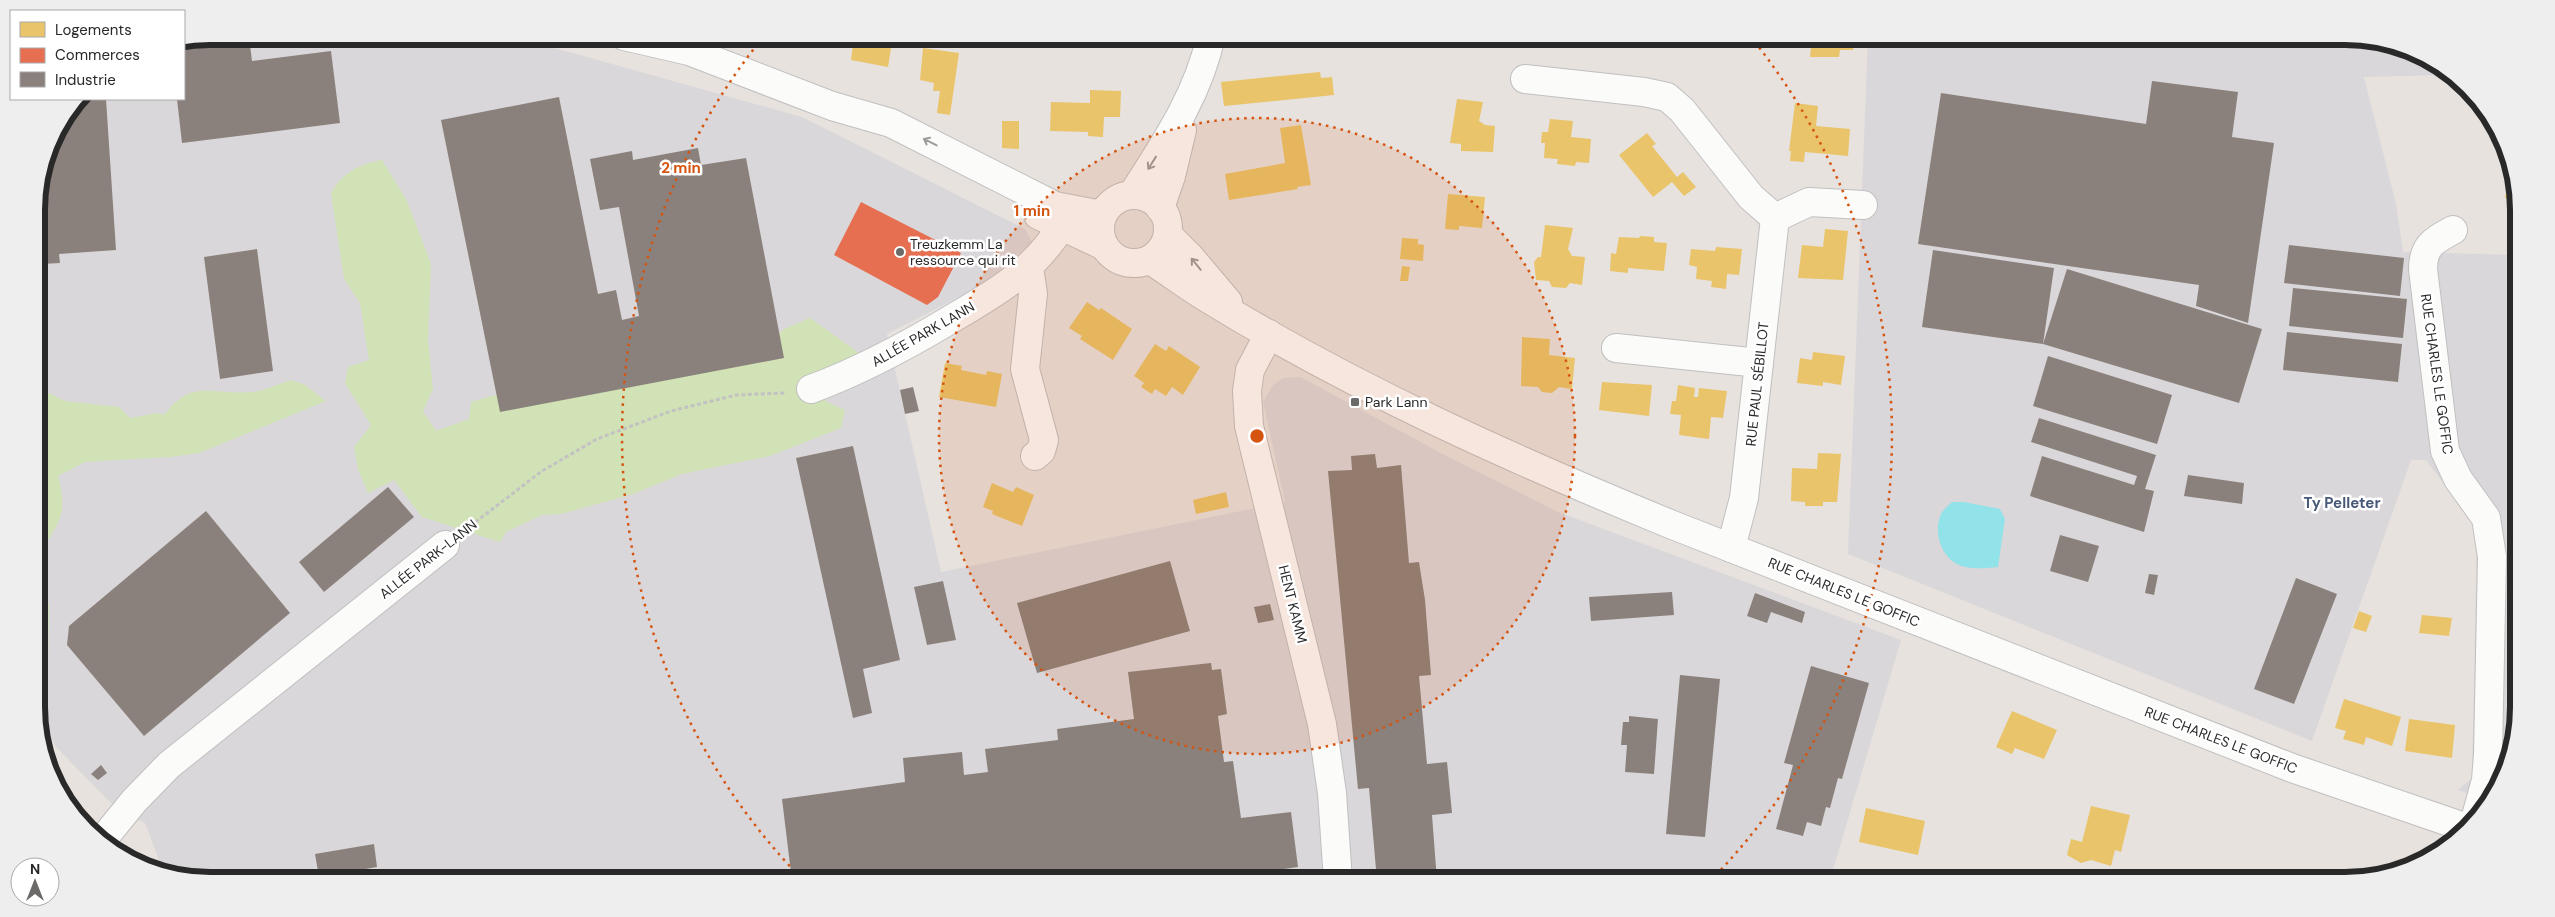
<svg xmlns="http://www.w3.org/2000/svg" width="2555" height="917" font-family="'DM Sans',sans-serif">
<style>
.industrial{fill:#dad7da}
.green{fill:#d0e2b6}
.water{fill:#91e2e9}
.homes{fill:#e9c46a}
.shops{fill:#e76f51}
.industry{fill:#8a817c}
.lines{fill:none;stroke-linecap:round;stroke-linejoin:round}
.minor-casing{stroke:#c1bfc0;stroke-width:30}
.path{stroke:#c3c2c2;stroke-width:3;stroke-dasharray:4 2.5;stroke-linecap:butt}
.minor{stroke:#fbfbfa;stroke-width:28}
.oneway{stroke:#9c9c9c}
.ring{fill:none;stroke:#d5540f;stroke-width:2.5;stroke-dasharray:2.5 5}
.poi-dot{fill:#6c6a68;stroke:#fff;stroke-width:2}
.labels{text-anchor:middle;stroke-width:5;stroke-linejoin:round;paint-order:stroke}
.poi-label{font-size:14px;fill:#292929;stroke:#fff;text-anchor:start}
.street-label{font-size:14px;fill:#292929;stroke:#fff}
.neighbourhood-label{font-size:15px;font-weight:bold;fill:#495a79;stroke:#fff}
.rim{fill:none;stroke:#292929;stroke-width:6}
.centre{fill:#d5540f;stroke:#fff;stroke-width:2.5}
.ring-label{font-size:15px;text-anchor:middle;font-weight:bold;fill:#d5540f;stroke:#fff;stroke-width:5;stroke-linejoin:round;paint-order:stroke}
</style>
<rect width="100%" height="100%" fill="#e7e2de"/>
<g class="industrial">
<path d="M210 36H504L573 53 802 117 1025 229 1032 242 997 273 967 293 887 334 941 572 1285 502 1263 402 1273 385 1283 378 1301 377 1437 451 1558 512 1901 640 1830 880 210 881 164 873 145 823 117 809 56 747 39 711 37 199 54 133 81 99H184V42Z"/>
<path d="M1868 36H2345L2400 45 2445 75 2364 77 2396 204 2403 252 2517 255 2519 707 2510 762 2489 801 2458 790 2472 778 2477 536 2470 519 2426 460H2411L2312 741 1848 554Z"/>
</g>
<g class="green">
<path d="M382 160 407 201 431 264 428 340 433 389 423 411 436 431 469 419 471 402 527 386 766 347 784 329 810 318 866 358 833 375 825 401 845 410 841 428 770 456 682 474 633 494 561 514 542 515 506 532 500 542 422 517 394 480 368 493 358 469 354 447 371 425 345 383 348 367 369 360 360 303 344 279 331 193C343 172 359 164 382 160Z"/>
<path d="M291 380 305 385 326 401 199 453 170 457 85 462 58 476C70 522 55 521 39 559L38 388 65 401 119 407 130 418 158 413 164 415C192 378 210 395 249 392 263 392 278 384 291 380Z"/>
<path d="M39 596 49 604 48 661 42 688H39Z"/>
</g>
<path class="water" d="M1952 502H1964L2000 509 2005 519 1998 567C1986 568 1970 570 1959 565 1941 557 1933 532 1941 514 1943 510 1948 506 1952 502Z"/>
<g class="homes">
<path d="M854 36H893L888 67 851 60Z"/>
<path d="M956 36H961L960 44H955Z"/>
<path d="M1070 36H1092L1091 42 1069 39Z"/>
<path d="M1129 36H1145L1143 43 1138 46 1131 44 1128 40Z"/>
<path d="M1797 36H1855L1853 50H1840L1839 57H1810L1811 47 1795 46Z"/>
<path d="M923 48 959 53 950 115 937 113 940 91H933L934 83 920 80Z"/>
<path d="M1320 72 1321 78 1332 77 1334 95 1224 106 1221 82Z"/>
<path d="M1090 90 1121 91 1120 117H1104L1103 137 1088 136V132L1050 131 1051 102 1090 103Z"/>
<path d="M1457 99 1483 102 1479 121 1485 125 1495 126 1493 152 1461 151V144L1450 143Z"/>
<path d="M1795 103 1818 106 1816 126 1850 129 1848 156 1805 152 1804 162 1790 161 1791 151H1789Z"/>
<path d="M1550 119 1573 121 1571 137 1591 139 1589 163 1576 162 1575 166 1557 164 1558 159 1544 158 1545 143H1541L1542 132H1548Z"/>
<path d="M1002 121H1019V149L1002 148Z"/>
<path d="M1301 125 1311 185 1297 187 1298 189 1229 200 1225 174 1285 163 1280 128Z"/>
<path d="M1647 133 1656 144 1652 146 1677 177 1683 172 1696 187 1684 196 1672 182 1653 197 1619 155Z"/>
<path d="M2511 168 2517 187V200L2505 198Z"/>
<path d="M1448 194 1485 197 1482 228 1459 226V230L1445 229Z"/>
<path d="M1545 225 1573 228 1568 249 1572 256 1585 257 1582 285 1570 283 1566 288 1552 287 1549 281 1536 280 1534 262 1538 257H1541Z"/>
<path d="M1825 229 1848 231 1843 280 1798 278 1802 245 1823 247Z"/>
<path d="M1640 236 1654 237V242L1667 243 1664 271 1628 268V273L1610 271 1611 253 1616 254 1619 237 1639 238Z"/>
<path d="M1402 238 1418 239V244L1424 245 1423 261 1400 259Z"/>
<path d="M1716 247 1742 249 1739 275 1727 274 1726 289 1711 287 1712 281 1696 279 1697 267 1689 265 1691 249 1715 251Z"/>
<path d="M1402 266 1410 267 1408 281H1400Z"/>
<path d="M1087 302 1099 310 1101 308 1132 329 1113 360 1080 339 1082 336 1069 328Z"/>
<path d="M1522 337 1550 339 1549 355 1575 358 1572 389 1559 387 1552 393 1542 392 1538 387 1521 386Z"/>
<path d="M1155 344 1166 351 1169 346 1200 367 1183 395 1172 387 1166 396 1155 389 1152 394 1141 387 1144 383 1134 376Z"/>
<path d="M1813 352 1845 356 1841 385 1823 382V386L1797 383 1800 358 1812 360Z"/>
<path d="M945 363 962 366 961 370 986 375 987 371 1002 374 996 407 939 397Z"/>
<path d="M1602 382 1652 385 1649 416 1599 410Z"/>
<path d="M1678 385 1695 388 1694 397H1698L1699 388 1727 391 1723 418 1711 417 1709 439 1679 435 1681 415 1670 414 1672 401H1676Z"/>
<path d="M1818 453 1841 454 1837 502H1823V506H1805V502L1791 501 1792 468 1817 469Z"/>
<path d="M992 483 1013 492 1016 487 1034 495 1022 526 992 514 993 511 983 507Z"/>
<path d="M1226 492 1229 507 1196 514 1193 500Z"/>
<path d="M2359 611 2372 616 2366 632 2353 628Z"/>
<path d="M2422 615 2452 618 2449 636 2419 633Z"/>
<path d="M2344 699 2401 717 2392 746 2366 737 2364 745 2343 739 2346 731 2335 728Z"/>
<path d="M2012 711 2057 730 2044 759 2015 748 2012 754 1996 747Z"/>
<path d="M2409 719 2455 725 2452 758 2405 751Z"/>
<path d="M2091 806 2130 815 2121 852 2115 850 2111 866 2091 860 2081 863 2067 855 2071 839 2082 842Z"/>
<path d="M1866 808 1925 821 1918 855 1859 842Z"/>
</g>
<path class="shops" d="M861 202 961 253 938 297 927 305 834 255Z"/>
<g class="industry">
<path d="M249 37 252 61 331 51 340 123 182 143 177 99H184V45Z"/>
<path d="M2152 81 2238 92 2232 137 2274 143 2248 323 2196 306 2199 285 1918 244 1941 93 2146 124Z"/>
<path d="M559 97 598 294 616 290 622 320 639 316 619 207 600 210 590 159 632 151 633 160 698 148 701 165 746 158 784 358 500 412 441 120Z"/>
<path d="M81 99H106L116 250 59 254 60 263 41 264V255H37V199L54 133Z"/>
<path d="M2289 245 2404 258 2400 296 2284 283Z"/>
<path d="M257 249 273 371 220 379 204 257Z"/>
<path d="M1933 250 2054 268 2043 344 1922 327Z"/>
<path d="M2067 269 2262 329 2239 403 2043 344Z"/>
<path d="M2293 288 2407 299 2403 338 2289 326Z"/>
<path d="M2287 332 2402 344 2398 382 2283 370Z"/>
<path d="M2048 356 2172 395 2157 444 2033 406Z"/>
<path d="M913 387 919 411 905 414 900 390Z"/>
<path d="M2039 418 2156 455 2145 489 2154 491 2144 532 2030 496 2042 456 2134 485 2137 476 2031 442Z"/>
<path d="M853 446 900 660 863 669 872 713 853 718 796 458Z"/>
<path d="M1375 454 1377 468 1401 465 1409 563 1419 562 1425 600 1431 675 1419 676 1427 764 1447 762 1452 813 1432 815 1437 881H1377L1369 788 1358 789 1328 471 1352 470 1351 456Z"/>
<path d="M2188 475 2244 483 2242 504 2184 496Z"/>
<path d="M388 487 414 517 324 592 299 562Z"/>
<rect x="2514" y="508" width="4" height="26"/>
<path d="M206 511 290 613 144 736 67 645 69 626Z"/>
<path d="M2060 535 2099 546 2088 582 2050 571Z"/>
<path d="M1170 561 1190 631 1037 673 1017 603Z"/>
<path d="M2149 574 2158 575 2154 595 2145 593Z"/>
<path d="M2296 578 2337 594 2294 704 2254 689Z"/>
<path d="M943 581 956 640 927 645 914 587Z"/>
<path d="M1672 592 1674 615 1591 621 1589 597Z"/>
<path d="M1755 593 1805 612 1802 623 1771 612 1767 623 1747 616Z"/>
<path d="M1270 604 1274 620 1258 623 1254 607Z"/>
<path d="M1211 663 1212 670 1221 669 1227 714 1218 716 1224 762 1233 761 1241 818 1291 812 1298 867 1248 874 1249 881H792L782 799 905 782 903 758 962 752 964 775 988 772 985 749 1058 740 1057 729 1134 719 1128 672Z"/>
<path d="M1811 666 1869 683 1842 779 1838 778 1830 808 1826 807 1821 826 1807 822 1803 836 1776 829 1793 765 1784 763Z"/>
<path d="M1680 675 1720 679 1705 837 1666 834Z"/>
<path d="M1629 716 1658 719 1654 774 1625 772 1627 745H1621L1623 722H1629Z"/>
<path d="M101 765 107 773 98 780 91 774Z"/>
<path d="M374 844 377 867 319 877 315 854Z"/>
</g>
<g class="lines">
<g class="minor-casing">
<g id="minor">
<path d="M624 36 689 51 832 106 891 123 1055 206 1102 215"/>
<path d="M1525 79 1644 92 1667 97 1682 110 1751 197 1775 218 1744 498 1731 548"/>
<circle cx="1134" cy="229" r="34"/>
<path d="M1132 195C1164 145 1198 96 1211 36"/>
<path d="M1160 208 1171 176 1182 130"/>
<path d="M1038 215 1102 245"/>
<path d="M1775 218 1809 202 1863 205"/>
<path d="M2453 230C2434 240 2423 246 2423 269L2445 451 2458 479 2486 518 2492 557 2488 754 2486 780 2475 820"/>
<path d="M1168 235 1190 257 1228 302"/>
<path d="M1150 260C1169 272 1187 286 1207 298 1353 388 1512 459 1670 524L2292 768 2467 828"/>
<path d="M1029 267 1033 294 1025 369 1044 440 1041 451 1035 456"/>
<path d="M1269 334 1250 370 1247 391 1249 426 1322 724 1332 793 1338 881"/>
<path d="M1616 348 1759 363"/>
<path d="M811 389C860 371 903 348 948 321 994 294 1032 273 1061 227"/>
<path d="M104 838 134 801 169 765 445 545"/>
</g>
</g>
<path class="path" d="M465 530 542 471 597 439 671 411 736 395 786 393"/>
<use href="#minor" class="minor"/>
</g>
<defs><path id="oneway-shaft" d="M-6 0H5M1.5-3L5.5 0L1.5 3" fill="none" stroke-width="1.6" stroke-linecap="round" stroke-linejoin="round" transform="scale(1.25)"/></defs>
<g class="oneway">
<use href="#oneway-shaft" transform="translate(930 142) rotate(-153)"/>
<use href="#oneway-shaft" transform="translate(1152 163) rotate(122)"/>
<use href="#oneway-shaft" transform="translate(1196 264) rotate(-129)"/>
</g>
<circle cx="1257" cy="436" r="318" fill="#d5540f" fill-opacity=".12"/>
<g class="ring">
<circle cx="1257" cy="436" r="318"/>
<path d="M800 877A635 635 0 0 1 764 36M1750 36A635 635 0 0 1 1714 877"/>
</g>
<g class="poi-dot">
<circle cx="900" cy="252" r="5"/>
<rect x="1350" y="397" width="10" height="10" rx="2.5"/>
</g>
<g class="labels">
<g class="poi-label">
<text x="910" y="249">Treuzkemm La<tspan x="910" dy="16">ressource qui rit</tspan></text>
<text x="1365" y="407">Park Lann</text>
</g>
<g class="street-label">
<text transform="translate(923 334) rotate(-30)" y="5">ALLÉE PARK LANN</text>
<text transform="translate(2437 374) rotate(82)" y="5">RUE CHARLES LE GOFFIC</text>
<text transform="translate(1757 384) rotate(-84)" y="5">RUE PAUL SÉBILLOT</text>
<text transform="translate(428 559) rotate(-38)" y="5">ALLÉE PARK-LANN</text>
<text transform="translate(1844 592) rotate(22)" y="5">RUE CHARLES LE GOFFIC</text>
<text transform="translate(1293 604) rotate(76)" y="5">HENT KAMM</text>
<text transform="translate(2221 740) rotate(21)" y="5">RUE CHARLES LE GOFFIC</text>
</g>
<g class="neighbourhood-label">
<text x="2342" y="508">Ty Pelleter</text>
</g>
</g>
<path d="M0 0H2555V917H0ZM210 45H2345A165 165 0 0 1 2510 210V707A165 165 0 0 1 2345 872H210A165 165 0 0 1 45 707V210A165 165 0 0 1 210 45Z" fill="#eee" fill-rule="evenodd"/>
<path class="rim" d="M210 45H2345A165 165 0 0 1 2510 210V707A165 165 0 0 1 2345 872H210A165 165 0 0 1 45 707V210A165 165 0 0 1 210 45Z"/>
<circle cx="1257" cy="436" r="8" class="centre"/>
<g class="ring-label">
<text x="681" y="173">2 min</text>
<text x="1032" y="216">1 min</text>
</g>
<rect x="10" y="10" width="175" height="90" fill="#ffffff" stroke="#a9a9a9"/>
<rect x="20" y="22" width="25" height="15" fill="#e9c46a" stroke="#a9a9a9"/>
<text x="55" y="35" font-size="15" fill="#292929">Logements</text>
<rect x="20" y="48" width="25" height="15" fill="#e76f51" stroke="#a9a9a9"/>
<text x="55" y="60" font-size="15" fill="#292929">Commerces</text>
<rect x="20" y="72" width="25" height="15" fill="#8a817c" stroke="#a9a9a9"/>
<text x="55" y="85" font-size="15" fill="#292929">Industrie</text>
<g transform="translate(35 882)"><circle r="24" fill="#ffffff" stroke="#a9a9a9"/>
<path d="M0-4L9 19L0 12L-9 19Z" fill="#6c6a68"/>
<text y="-8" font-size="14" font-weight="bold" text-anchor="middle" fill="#292929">N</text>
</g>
</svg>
